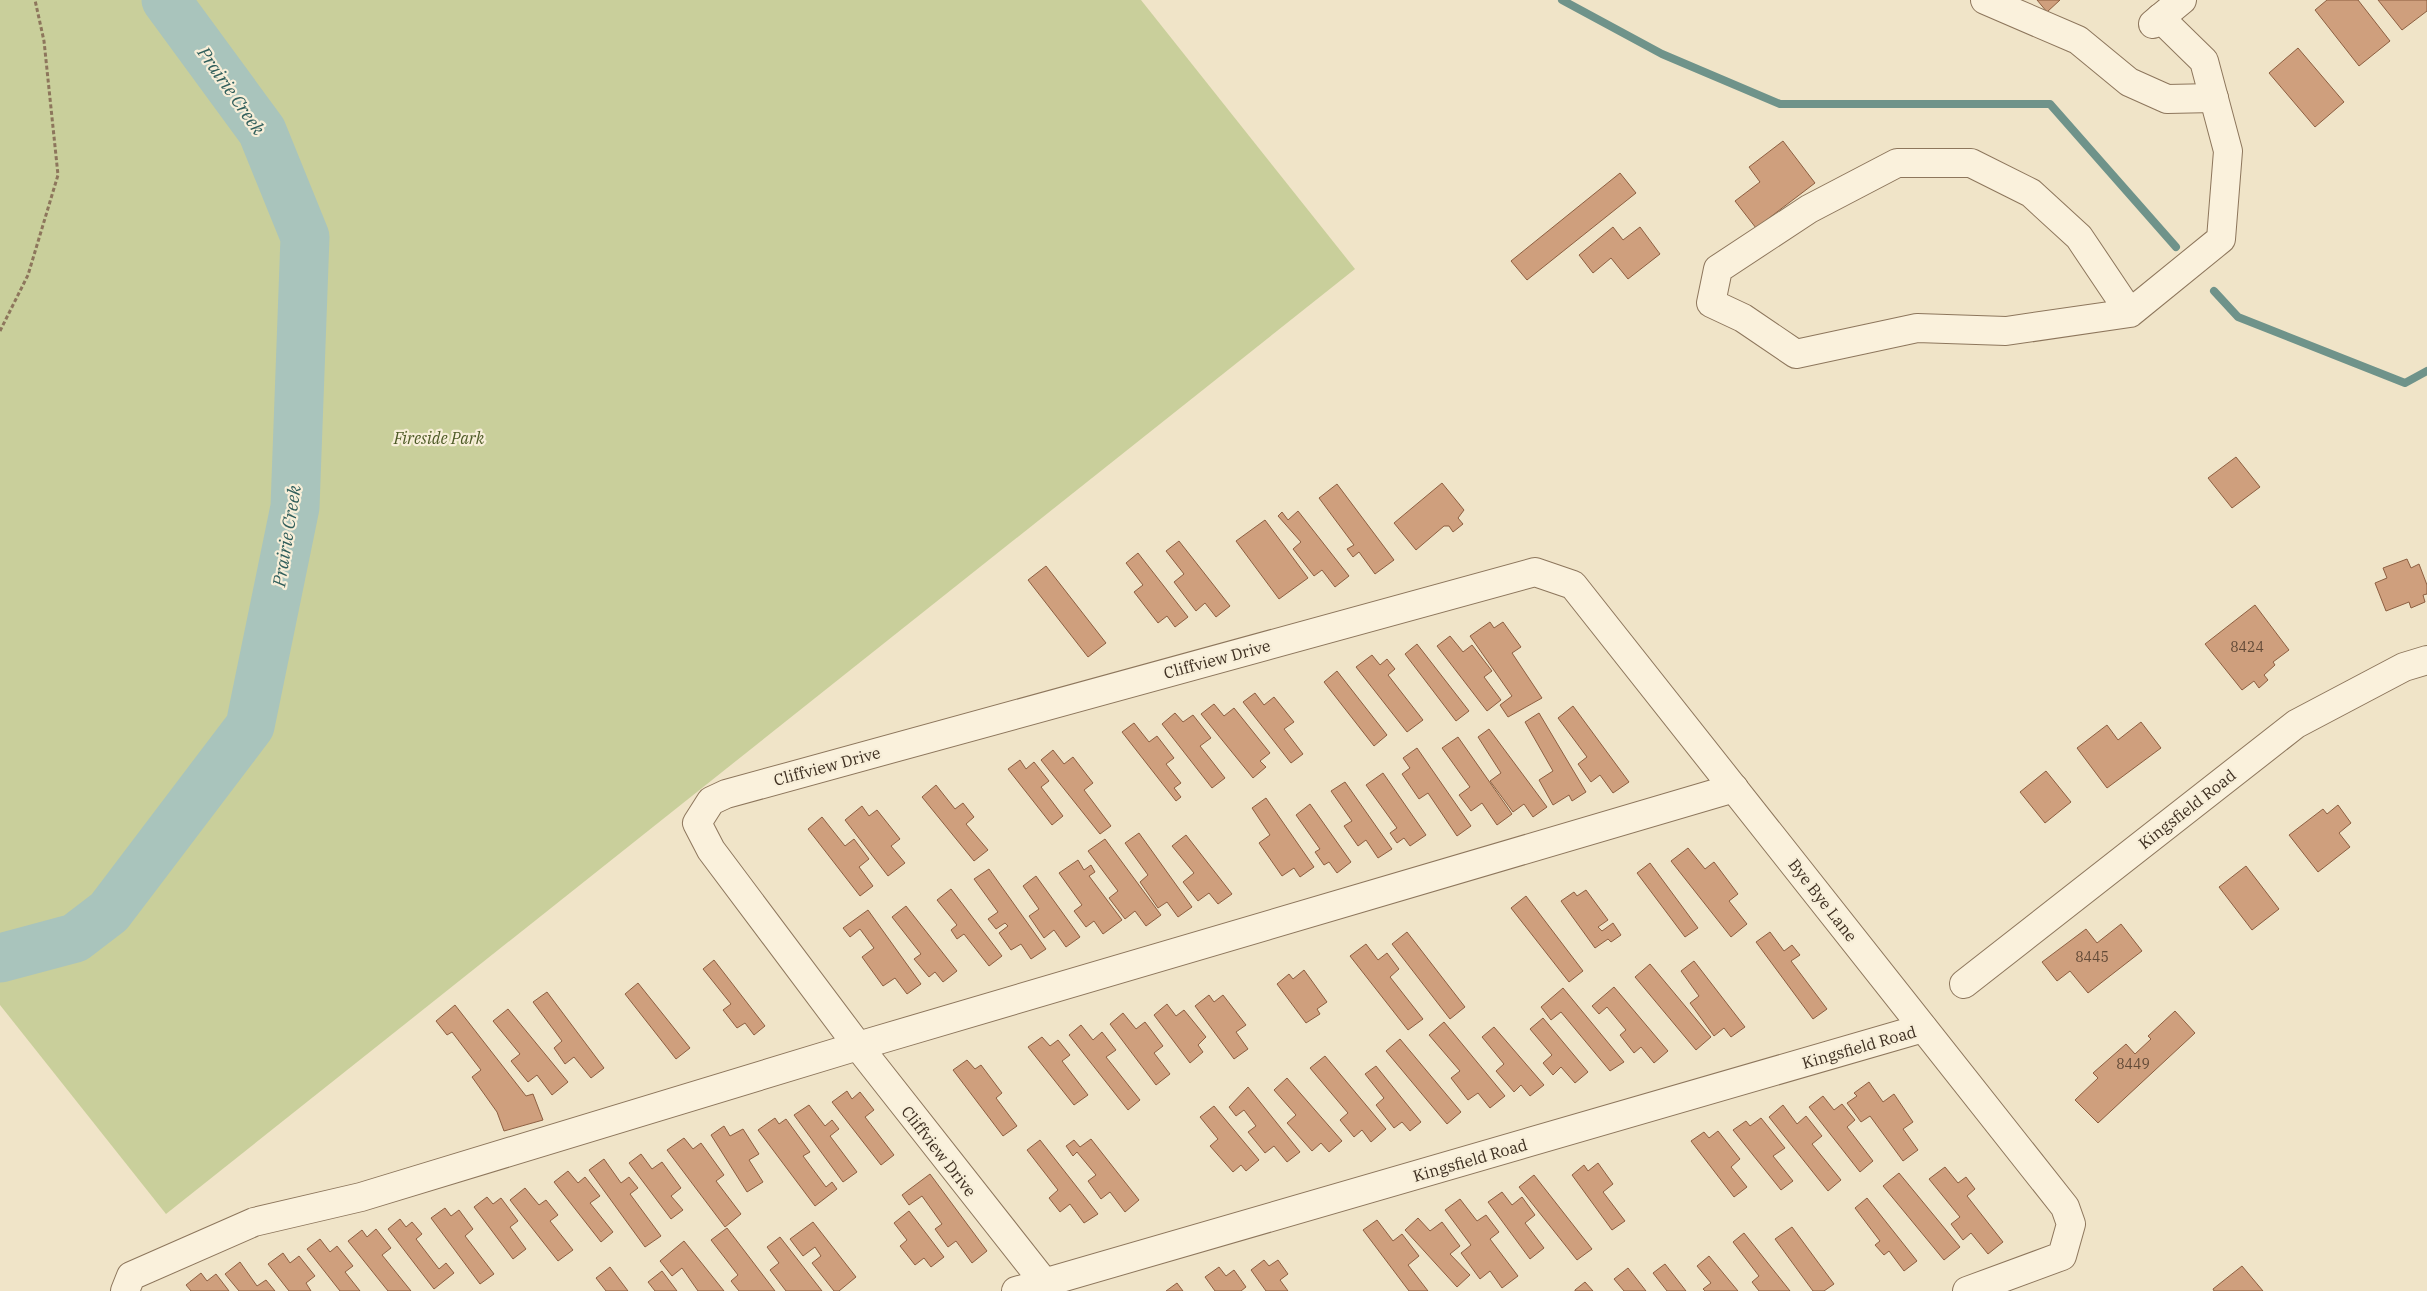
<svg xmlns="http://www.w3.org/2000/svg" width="2427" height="1291" font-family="'IBM Plex Serif',serif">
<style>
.green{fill:#c9cf9b}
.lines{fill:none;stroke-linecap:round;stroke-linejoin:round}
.stream{stroke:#6f938a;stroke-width:8}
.river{stroke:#a9c4bc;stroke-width:49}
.building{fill:#cf9f7d;stroke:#8d5f41}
.minor-casing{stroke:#8d765c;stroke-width:30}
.path{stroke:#8d765c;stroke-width:3;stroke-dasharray:4 2.5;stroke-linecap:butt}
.minor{stroke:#faf1dc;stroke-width:28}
.labels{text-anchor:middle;stroke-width:4.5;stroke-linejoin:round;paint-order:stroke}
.number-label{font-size:14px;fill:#624a37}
.park-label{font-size:16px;font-style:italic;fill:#4d5a26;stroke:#f7eed8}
.street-label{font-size:16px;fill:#3d2e20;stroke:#f7eed8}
.water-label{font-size:18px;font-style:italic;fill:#2f5d5a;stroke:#f7eed8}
</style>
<rect width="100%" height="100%" fill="#f0e4c8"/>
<path class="green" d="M0 0H1141L1355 269 166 1214 0 1005Z"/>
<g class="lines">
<g class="stream">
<path d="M1562 0 1662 54 1780 104H2050L2176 247"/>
<path d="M2214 291 2238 317 2405 383 2427 371"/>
</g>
<path class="river" d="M0 958 75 938 109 912 250 726 295 507 305 237 262 131 166 0"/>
</g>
<g class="building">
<path d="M2037 0H2060L2047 12Z"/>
<path d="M2327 0H2358L2390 41 2359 66 2315 10Z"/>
<path d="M2378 0H2427V11L2402 30Z"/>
<path d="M2298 48 2344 102 2315 127 2269 73Z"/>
<path d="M1783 141 1815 183 1756 228 1735 201 1760 182 1749 167Z"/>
<path d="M1620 173 1636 193 1527 280 1511 261Z"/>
<path d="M1613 227 1623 240 1640 227 1660 254 1628 279 1611 258 1593 273 1579 255Z"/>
<path d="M2236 457 2260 487 2232 508 2208 478Z"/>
<path d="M1442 483 1464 510 1458 518 1463 524 1453 532 1449 526H1444L1416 550 1394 523Z"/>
<path d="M1337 484 1394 560 1375 574 1359 552 1353 557 1347 549 1354 545 1319 498Z"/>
<path d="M1298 511 1349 576 1335 587 1322 570 1314 576 1293 549 1301 542 1278 516 1282 512 1288 520Z"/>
<path d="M1265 520 1308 578 1279 599 1236 541Z"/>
<path d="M1179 541 1230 606 1216 617 1205 603 1196 611 1174 582 1184 574 1166 551Z"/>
<path d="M1138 553 1188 617 1175 627 1167 616 1158 623 1134 592 1143 585 1126 563Z"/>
<path d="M2407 559 2411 568 2419 564 2427 585V594L2423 595 2425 602 2411 608 2409 602 2386 611 2375 583 2387 578 2383 568Z"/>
<path d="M1046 566 1106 643 1088 657 1028 580Z"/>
<path d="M2255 605 2289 650 2273 662 2275 665 2264 675 2268 680 2259 688 2254 681 2242 690 2205 644Z"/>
<path d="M1490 622 1494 628 1503 622 1521 647 1512 653 1542 698 1508 717 1500 705 1512 696 1470 636Z"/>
<path d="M1450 636 1463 652 1472 645 1492 671 1484 677 1501 700 1487 711 1437 646Z"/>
<path d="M1417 644 1469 711 1456 721 1405 654Z"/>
<path d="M1372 655 1380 665 1387 659 1395 669 1388 675 1423 720 1407 732 1356 667Z"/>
<path d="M1337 671 1387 735 1374 746 1324 682Z"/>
<path d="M1255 693 1264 705 1274 697 1294 722 1284 729 1303 754 1291 763 1243 702Z"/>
<path d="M1214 704 1224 716 1234 708 1270 753 1260 761 1266 767 1253 778 1201 714Z"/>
<path d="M1573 706 1629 782 1613 793 1600 775 1591 782 1578 764 1587 757 1558 718Z"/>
<path d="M1175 713 1183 722 1193 715 1211 738 1200 746 1225 778 1212 788 1162 724Z"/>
<path d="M1539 713 1586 792 1572 801 1569 795 1553 805 1539 780 1553 771 1525 722Z"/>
<path d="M2141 722 2161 748 2107 788 2077 748 2107 725 2118 740Z"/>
<path d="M1134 723 1149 742 1157 736 1174 758 1166 764 1181 783 1174 788 1181 797 1176 801 1122 732Z"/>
<path d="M1489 729 1547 807 1533 817 1524 804 1513 812 1490 781 1501 773 1478 737Z"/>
<path d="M1458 737 1512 814 1497 825 1482 803 1471 811 1459 795 1470 787 1442 748Z"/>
<path d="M1417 748 1471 826 1457 836 1428 793 1419 799 1402 774 1410 768 1403 758Z"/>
<path d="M1053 750 1064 764 1073 757 1093 783 1084 790 1111 826 1100 834 1041 760Z"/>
<path d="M1020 760 1026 769 1034 762 1049 781 1041 787 1063 816 1052 825 1008 769Z"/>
<path d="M2046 771 2071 802 2045 823 2020 792Z"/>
<path d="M1383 773 1426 835 1410 846 1404 838 1397 843 1390 833 1397 828 1366 785Z"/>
<path d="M1345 782 1392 849 1378 858 1366 840 1358 846 1344 826 1352 821 1331 791Z"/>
<path d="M936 785 955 809 963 803 974 817 966 824 988 850 974 861 922 797Z"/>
<path d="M1266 798 1314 867 1300 877 1294 868 1282 876 1259 843 1270 835 1252 808Z"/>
<path d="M1310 804 1351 862 1337 873 1329 862 1324 865 1315 852 1320 849 1296 815Z"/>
<path d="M2338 805 2351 823 2339 833 2350 847 2318 872 2289 835 2323 809 2327 814Z"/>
<path d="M862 806 869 816 877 810 900 839 891 846 905 863 888 876 845 820Z"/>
<path d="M822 817 845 846 854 839 869 859 859 867 873 886 860 896 808 829Z"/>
<path d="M1139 833 1192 907 1178 917 1167 902 1158 908 1140 882 1148 875 1125 843Z"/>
<path d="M1186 835 1232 894 1218 904 1209 893 1198 901 1183 882 1194 873 1172 846Z"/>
<path d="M1105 839 1161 915 1146 926 1135 911 1125 919 1109 898 1118 891 1088 851Z"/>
<path d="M1688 848 1705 869 1714 862 1738 894 1729 901 1747 924 1731 937 1671 861Z"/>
<path d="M1078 860 1084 870 1091 865 1095 872 1089 876 1122 920 1103 934 1094 921 1086 927 1074 911 1082 905 1059 873Z"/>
<path d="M1650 863 1698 928 1685 937 1637 873Z"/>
<path d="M2246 866 2279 909 2252 930 2219 887Z"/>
<path d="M989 869 1046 949 1031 959 1021 944 1011 950 999 933 1008 926 1005 923 996 929 988 919 998 912 974 879Z"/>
<path d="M1036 876 1080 937 1066 947 1054 930 1044 938 1029 916 1039 909 1023 886Z"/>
<path d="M951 889 1002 956 989 966 964 934 957 939 951 930 957 925 937 900Z"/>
<path d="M1586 890 1608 920 1598 927 1602 931 1613 923 1621 935 1611 942 1608 939 1595 948 1561 901 1574 892 1577 896Z"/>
<path d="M1526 896 1583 971 1569 982 1511 908Z"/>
<path d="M906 906 957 971 943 982 935 972 929 977 914 959 921 954 892 917Z"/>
<path d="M868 910 921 984 907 994 895 978 883 986 862 957 874 948 860 929 850 937 843 928Z"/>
<path d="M2121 924 2142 951 2088 993 2070 971 2057 981 2042 962 2086 929 2097 943Z"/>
<path d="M1407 932 1465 1007 1450 1019 1392 944Z"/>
<path d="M1770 932 1784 951 1792 945 1800 955 1791 961 1827 1009 1813 1019 1756 942Z"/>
<path d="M1366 944 1378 960 1387 953 1399 969 1390 977 1423 1019 1408 1030 1350 956Z"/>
<path d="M714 960 765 1026 754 1035 745 1023 737 1028 723 1010 731 1004 703 969Z"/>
<path d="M1694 961 1745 1027 1731 1037 1724 1028 1714 1036 1690 1003 1699 996 1681 971Z"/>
<path d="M1650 964 1711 1037 1696 1050 1635 977Z"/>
<path d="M1304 970 1327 1002 1317 1009 1320 1014 1306 1023 1277 984 1289 974 1293 979Z"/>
<path d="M638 983 690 1048 676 1059 625 994Z"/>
<path d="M1614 987 1668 1051 1654 1063 1641 1047 1634 1053 1620 1035 1626 1030 1607 1007 1599 1014 1592 1006Z"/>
<path d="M1563 988 1624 1062 1610 1071 1561 1012 1551 1020 1541 1007Z"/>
<path d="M547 992 604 1068 591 1078 574 1057 565 1064 554 1048 562 1041 533 1002Z"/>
<path d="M1209 995 1214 1002 1223 995 1246 1025 1236 1032 1248 1049 1234 1059 1195 1006Z"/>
<path d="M1167 1004 1176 1016 1184 1010 1206 1037 1198 1045 1203 1052 1190 1063 1154 1015Z"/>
<path d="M455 1005 526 1096 533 1094 543 1120 504 1131 497 1112 472 1077 481 1070 452 1032 447 1035 436 1021Z"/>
<path d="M508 1009 568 1082 552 1095 537 1075 528 1082 511 1061 520 1054 493 1021Z"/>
<path d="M2175 1011 2195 1033 2098 1123 2075 1100 2098 1078 2093 1073 2126 1044 2135 1054 2151 1039 2148 1036Z"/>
<path d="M1123 1013 1136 1029 1145 1022 1163 1046 1154 1053 1170 1074 1156 1085 1110 1024Z"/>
<path d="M1543 1018 1588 1072 1575 1083 1561 1067 1553 1075 1543 1063 1552 1055 1530 1029Z"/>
<path d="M1444 1022 1505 1096 1490 1108 1478 1093 1468 1100 1451 1078 1460 1071 1429 1035Z"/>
<path d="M1081 1025 1093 1040 1102 1032 1116 1050 1106 1057 1140 1100 1128 1110 1069 1035Z"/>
<path d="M1494 1027 1544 1085 1530 1096 1521 1085 1514 1092 1496 1071 1504 1064 1482 1037Z"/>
<path d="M1042 1037 1050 1046 1058 1040 1070 1055 1062 1061 1088 1095 1074 1105 1028 1047Z"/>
<path d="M1400 1039 1461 1112 1447 1124 1386 1051Z"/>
<path d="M1325 1056 1386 1129 1371 1142 1362 1130 1354 1137 1340 1120 1348 1113 1310 1068Z"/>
<path d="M967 1060 975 1069 981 1065 1002 1093 996 1098 1017 1126 1003 1136 953 1070Z"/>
<path d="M1376 1066 1421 1122 1410 1131 1402 1122 1394 1128 1376 1105 1384 1098 1365 1074Z"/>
<path d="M1287 1078 1342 1141 1329 1152 1321 1143 1312 1151 1287 1123 1296 1115 1274 1090Z"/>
<path d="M1869 1082 1883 1102 1894 1094 1913 1122 1903 1129 1918 1150 1903 1161 1870 1116 1861 1122 1847 1103 1857 1096 1854 1093Z"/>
<path d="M1248 1087 1300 1152 1287 1162 1274 1146 1265 1153 1248 1132 1256 1126 1244 1110 1236 1116 1229 1107Z"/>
<path d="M847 1091 852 1099 860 1092 874 1110 865 1117 894 1155 881 1165 832 1102Z"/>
<path d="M1823 1096 1834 1110 1842 1104 1855 1120 1847 1127 1873 1161 1860 1172 1809 1107Z"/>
<path d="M809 1105 825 1126 832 1120 839 1129 830 1136 857 1172 843 1182 794 1115Z"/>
<path d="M1783 1105 1797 1124 1806 1116 1822 1136 1812 1144 1841 1180 1828 1191 1769 1117Z"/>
<path d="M1214 1106 1259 1160 1246 1171 1241 1165 1233 1172 1210 1146 1218 1139 1200 1117Z"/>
<path d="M775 1118 779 1124 786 1119 810 1152 803 1156 826 1187 832 1182 837 1189 815 1206 758 1130Z"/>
<path d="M1761 1118 1785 1148 1773 1156 1793 1181 1781 1190 1733 1130 1746 1121 1750 1126Z"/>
<path d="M724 1126 730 1136 743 1129 759 1154 749 1160 763 1182 747 1192 711 1135Z"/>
<path d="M1718 1131 1740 1159 1731 1167 1747 1187 1734 1197 1691 1141 1704 1132 1709 1138Z"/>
<path d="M684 1138 693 1149 701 1143 724 1175 716 1181 741 1214 725 1227 667 1150Z"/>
<path d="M1091 1139 1139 1200 1125 1212 1110 1192 1101 1199 1088 1181 1096 1175 1077 1152 1073 1156 1066 1146 1074 1140 1080 1147Z"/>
<path d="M1040 1140 1098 1214 1084 1223 1070 1204 1060 1212 1049 1198 1058 1190 1027 1150Z"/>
<path d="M641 1154 652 1169 662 1162 681 1188 671 1196 683 1210 671 1219 629 1163Z"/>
<path d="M604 1159 621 1183 629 1177 638 1188 630 1194 661 1236 645 1247 589 1170Z"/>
<path d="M1598 1163 1613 1184 1603 1192 1625 1221 1612 1230 1572 1175 1584 1165 1588 1171Z"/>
<path d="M1945 1167 1958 1183 1966 1177 1975 1189 1967 1196 2003 1242 1988 1254 1971 1233 1963 1240 1951 1224 1960 1217 1929 1179Z"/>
<path d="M568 1171 578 1183 585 1177 600 1196 590 1203 613 1232 601 1242 554 1182Z"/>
<path d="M1899 1173 1960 1247 1944 1260 1883 1186Z"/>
<path d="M930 1174 987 1251 972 1263 956 1241 948 1247 935 1229 942 1224 922 1196 909 1205 902 1195Z"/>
<path d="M1534 1175 1592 1249 1577 1260 1519 1187Z"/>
<path d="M525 1188 539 1205 546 1200 558 1215 550 1221 573 1250 558 1261 510 1200Z"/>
<path d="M1502 1192 1512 1205 1522 1197 1535 1215 1525 1223 1544 1248 1530 1259 1488 1202Z"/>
<path d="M487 1197 493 1204 501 1198 518 1221 510 1227 526 1249 513 1259 474 1207Z"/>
<path d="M1867 1198 1917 1261 1904 1271 1889 1251 1884 1255 1875 1245 1880 1241 1855 1208Z"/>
<path d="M1460 1199 1477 1221 1486 1215 1499 1232 1490 1239 1518 1276 1502 1288 1490 1271 1480 1279 1461 1253 1471 1245 1445 1210Z"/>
<path d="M445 1208 451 1216 459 1210 473 1229 465 1236 494 1274 480 1284 431 1218Z"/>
<path d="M909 1211 944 1257 931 1267 924 1258 915 1265 900 1246 907 1240 894 1223Z"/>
<path d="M1418 1218 1430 1231 1442 1222 1460 1246 1450 1254 1470 1275 1457 1287 1405 1230Z"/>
<path d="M400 1219 406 1227 412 1222 422 1234 416 1239 439 1269 446 1263 454 1273 434 1289 388 1229Z"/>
<path d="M1377 1220 1393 1241 1402 1234 1419 1256 1408 1265 1428 1291H1409L1363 1230Z"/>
<path d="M813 1222 856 1277 839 1291H834L812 1263 821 1256 815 1247 803 1256 790 1239Z"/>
<path d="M1792 1227 1834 1284 1824 1291H1813L1775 1239Z"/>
<path d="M727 1228 775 1291H739L731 1281 738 1275 711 1240Z"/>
<path d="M376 1229 391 1248 382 1255 411 1291H388L348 1241 362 1230 367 1237Z"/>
<path d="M1744 1233 1790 1291H1759L1752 1282 1759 1276 1733 1242Z"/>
<path d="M780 1237 822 1291H786L770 1270 779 1263 767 1247Z"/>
<path d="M320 1239 330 1252 337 1246 353 1266 345 1272 360 1291H340L307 1249Z"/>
<path d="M684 1241 724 1291H698L682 1268 672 1276 660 1261Z"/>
<path d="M283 1253 290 1263 299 1256 315 1276 306 1283 311 1291H289L268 1264Z"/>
<path d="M1709 1256 1738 1291H1705L1703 1289 1711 1283 1697 1266Z"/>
<path d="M1264 1260 1269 1266 1278 1260 1288 1274 1280 1280 1288 1291H1266L1251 1270Z"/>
<path d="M240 1262 257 1286 266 1280 275 1291H239L225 1274Z"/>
<path d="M1665 1264 1686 1291H1667L1653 1273Z"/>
<path d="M2242 1266 2263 1291H2214L2213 1289Z"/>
<path d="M610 1267 628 1291H606L596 1278Z"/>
<path d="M1219 1267 1226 1276 1234 1270 1246 1287 1241 1291H1215L1205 1277Z"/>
<path d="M1628 1268 1646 1291H1624L1614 1279Z"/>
<path d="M662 1271 677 1291H655L648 1282Z"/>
<path d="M201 1273 207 1281 216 1274 229 1291H191L186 1285Z"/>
<path d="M1585 1282 1593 1291H1575V1290Z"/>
<path d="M1177 1283 1183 1291H1166Z"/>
</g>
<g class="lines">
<g class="minor-casing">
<g id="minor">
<path d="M1985 0 2078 40 2129 82 2167 99 2214 98"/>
<path d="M2153 24 2182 0"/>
<path d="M2130 313 2006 331 1917 328 1796 354 1743 318 1711 303 1718 269 1809 209 1897 163H1971L2031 193 2079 237 2130 313 2221 239 2228 151 2204 61 2160 18"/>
<path d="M1964 984 2296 724 2404 667 2427 660"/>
<path d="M125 1291 131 1276 254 1222 361 1197 858 1046 1734 788"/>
<path d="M1016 1291 1923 1028"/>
<path d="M1051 1291 858 1046 711 850 697 823 711 801 726 794 1535 572 1573 585 2065 1207 2071 1224 2062 1256 1967 1291"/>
</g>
</g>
<path class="path" d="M0 331 28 275 58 175 44 41 35 0"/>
<use href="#minor" class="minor"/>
</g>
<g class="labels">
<g class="number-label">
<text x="2247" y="652">8424</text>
<text x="2092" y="962">8445</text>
<text x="2133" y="1069">8449</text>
</g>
<g class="park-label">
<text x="439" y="444">Fireside Park</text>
</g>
<g class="street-label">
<text transform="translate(1217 659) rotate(-15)" y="6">Cliffview Drive</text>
<text transform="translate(827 766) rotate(-15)" y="6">Cliffview Drive</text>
<text transform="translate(2187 809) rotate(-38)" y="6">Kingsfield Road</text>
<text transform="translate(1823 900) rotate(52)" y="6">Bye Bye Lane</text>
<text transform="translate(1859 1047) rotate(-16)" y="6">Kingsfield Road</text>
<text transform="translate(939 1151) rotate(52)" y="6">Cliffview Drive</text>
<text transform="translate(1470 1160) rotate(-16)" y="6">Kingsfield Road</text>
</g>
<g class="water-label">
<text transform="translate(231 91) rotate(55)" y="6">Prairie Creek</text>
<text transform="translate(287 536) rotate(-81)" y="6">Prairie Creek</text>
</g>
</g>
</svg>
